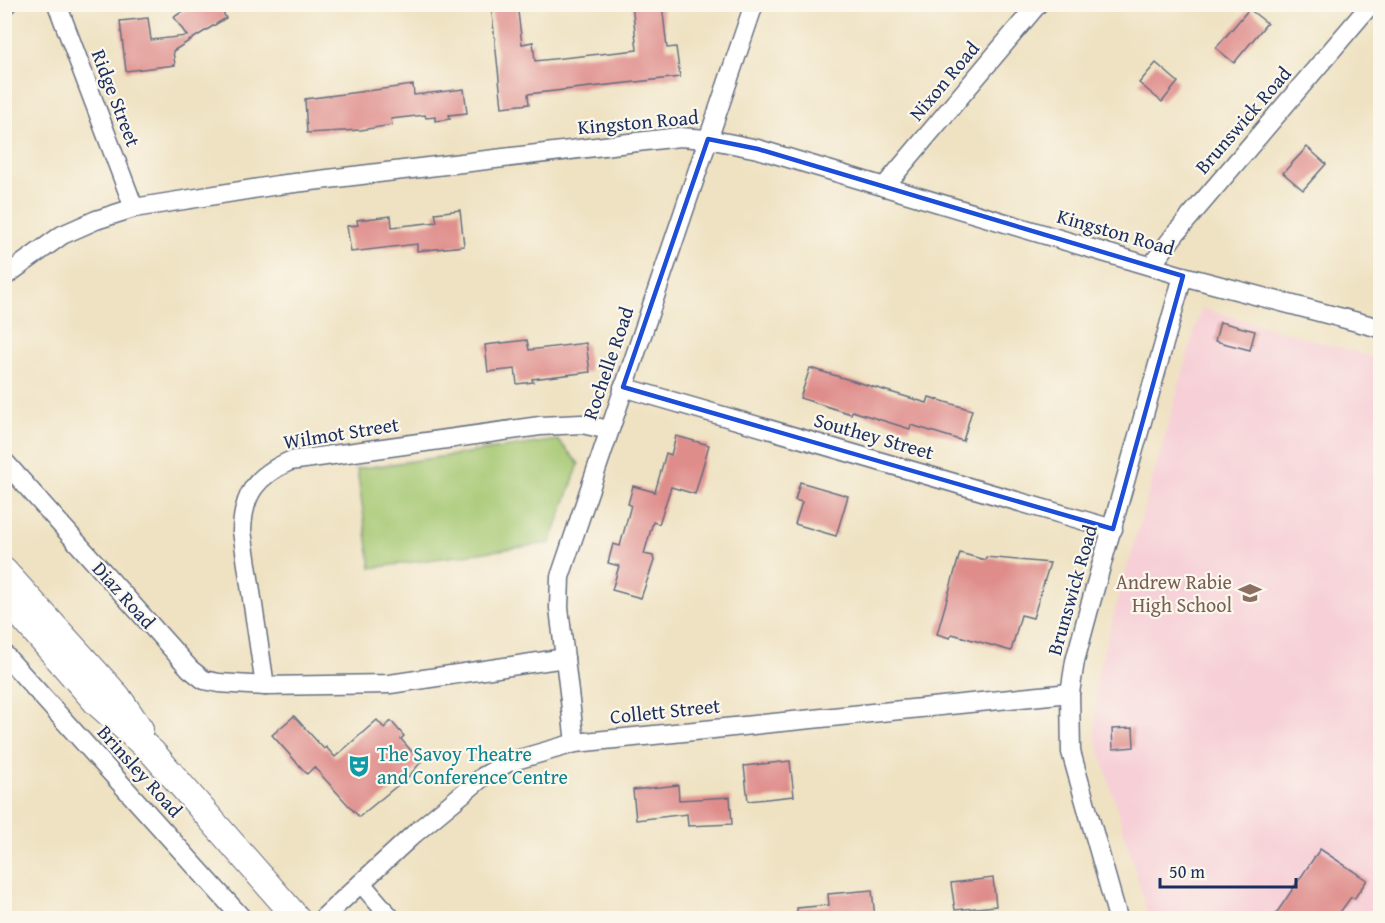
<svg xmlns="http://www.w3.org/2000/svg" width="1385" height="923" font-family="'Gentium Book Plus',serif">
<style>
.built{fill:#f6cfd7}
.green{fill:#a4c771;stroke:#607b68;stroke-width:1.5}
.building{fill:#df8d8b}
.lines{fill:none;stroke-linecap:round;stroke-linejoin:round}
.street-casing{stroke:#656e81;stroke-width:21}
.secondary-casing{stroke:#656e81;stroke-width:28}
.street{stroke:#fff;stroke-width:18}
.secondary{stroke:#fff;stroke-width:26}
.marked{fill:none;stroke:#1d4ed8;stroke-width:4.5;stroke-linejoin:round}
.labels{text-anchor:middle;stroke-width:4.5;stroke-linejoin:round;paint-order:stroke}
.street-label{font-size:20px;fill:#1b2f5e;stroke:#fbf7ec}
.education-label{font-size:20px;fill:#785e54;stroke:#fbf7ec;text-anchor:end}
.culture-label{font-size:20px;fill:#0d838f;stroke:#fbf7ec;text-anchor:start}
</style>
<rect width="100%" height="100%" fill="#fbf7ec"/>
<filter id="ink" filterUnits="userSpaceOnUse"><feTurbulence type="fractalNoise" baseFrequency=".0167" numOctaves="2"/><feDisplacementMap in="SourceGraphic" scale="12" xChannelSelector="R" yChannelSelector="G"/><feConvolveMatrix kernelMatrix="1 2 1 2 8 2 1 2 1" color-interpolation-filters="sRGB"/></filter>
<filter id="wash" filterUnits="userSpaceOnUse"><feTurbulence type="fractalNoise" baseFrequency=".008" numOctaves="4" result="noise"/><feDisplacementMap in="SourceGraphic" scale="24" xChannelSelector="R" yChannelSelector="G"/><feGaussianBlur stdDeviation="1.35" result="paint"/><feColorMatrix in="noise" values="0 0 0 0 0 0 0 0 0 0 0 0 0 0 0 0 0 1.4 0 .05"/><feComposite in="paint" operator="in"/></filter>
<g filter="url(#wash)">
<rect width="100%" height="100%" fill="#efe2c2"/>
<path class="built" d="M1201 308 1380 359V918H1149L1095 734 1096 677Z"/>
<path class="green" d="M558 440 579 464 550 543 371 568 357 469Z"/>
<g id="blocks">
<g class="building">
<path d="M194 4H218L226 18 173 51 175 65 126 71 120 21 148 18 151 40 187 36 174 17Z"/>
<path d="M491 4H517L522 44 533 42 535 61 637 50 632 4H662L667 48 676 47 680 77 528 94 529 104 502 107Z"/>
<path d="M1249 9 1267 23 1234 63 1216 48Z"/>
<path d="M1156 63 1178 82 1162 102 1139 83Z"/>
<path d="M413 85 414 95 464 89 467 113 449 115 450 119 435 121V117L426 118 425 115 391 119 392 125 361 130 307 133 305 99Z"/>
<path d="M1307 147 1326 164 1303 190 1283 173Z"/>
<path d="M460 210 464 246 417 251V244L351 252 347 226 358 225 357 220 391 216 392 227 437 222 435 213Z"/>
<path d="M1220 322 1255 331 1250 350 1215 341Z"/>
<path d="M527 340 529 350 586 343 590 372 532 379 533 382 517 384 515 369 488 372 485 345Z"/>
<path d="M810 368 927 403 929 397 972 410 963 441 911 425 910 429 852 411 851 414 800 398Z"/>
<path d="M676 436 709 445 695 494 671 487 659 524 653 522 644 554 653 556 654 561 641 598 612 590 619 566 608 563 613 544 620 546 631 505 628 504 633 486 655 492 666 453 671 455Z"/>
<path d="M800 482 848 496 836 536 795 524 802 502 795 500Z"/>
<path d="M960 553 985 560 986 557 1050 563 1033 618 1021 615 1011 651 952 634 950 638 937 634Z"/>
<path d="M294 716 324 749 326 747 335 757 377 720 384 728 391 721 404 736 401 739 421 762 409 776 359 817 314 767 307 774 272 735Z"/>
<path d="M1133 728 1134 747 1113 749 1112 729Z"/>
<path d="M790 761 794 796 748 801 744 766Z"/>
<path d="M678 785 679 800 730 797 732 824 688 826 687 814 636 820 633 790Z"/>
<path d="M1320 849 1367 880 1354 899 1351 897 1336 918H1273Z"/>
<path d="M993 878 996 906 955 910 951 883Z"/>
<path d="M872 890 875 918H797V908L829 905 828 894Z"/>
</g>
</g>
</g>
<g filter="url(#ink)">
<use href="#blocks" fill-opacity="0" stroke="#656e81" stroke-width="1.5"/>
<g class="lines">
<g class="street-casing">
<g id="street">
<path d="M57 4 134 208"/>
<path d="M4 6 7 4"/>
<path d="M884 187 1038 4"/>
<path d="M1151 266 1176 233 1371 4"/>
<path d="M4 277 62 235 96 220 134 208 278 185 679 137 708 139 758 149 1183 276 1380 328"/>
<path d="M623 387 1113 529"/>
<path d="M4 461 190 669 204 680 219 683 265 686 390 684 565 658"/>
<path d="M4 654 242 918"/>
<path d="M265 686 242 531C243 494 256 476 290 461L540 426 582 424 609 430"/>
<path d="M575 743 559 608 560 577 754 4"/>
<path d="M361 883 391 918"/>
<path d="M323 918 414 834 484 776 509 762 575 743 1070 693"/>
<path d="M1118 918 1071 752 1070 693 1075 661 1089 609 1183 276"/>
</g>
</g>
<g class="secondary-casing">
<g id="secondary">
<path d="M4 571 118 697 140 729"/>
<path d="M4 596 96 702 153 753 297 918"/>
</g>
</g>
<use href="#street" class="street"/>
<use href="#secondary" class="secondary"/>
</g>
</g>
<path class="marked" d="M708 139 758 149 1183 276 1113 529 623 387Z"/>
<defs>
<g id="school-bare" transform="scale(1.8)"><path d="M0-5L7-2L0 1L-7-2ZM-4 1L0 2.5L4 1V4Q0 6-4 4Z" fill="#8d6e63" stroke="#fbf7ec" stroke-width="2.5" paint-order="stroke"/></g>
<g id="theatre-bare" transform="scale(1.8)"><path d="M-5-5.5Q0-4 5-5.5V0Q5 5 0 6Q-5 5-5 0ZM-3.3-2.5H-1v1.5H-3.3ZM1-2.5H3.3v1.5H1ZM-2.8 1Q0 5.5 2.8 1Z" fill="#0f9aa8" stroke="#fbf7ec" stroke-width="2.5" paint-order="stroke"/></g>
</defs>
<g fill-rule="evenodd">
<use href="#school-bare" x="1250" y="593"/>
<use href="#theatre-bare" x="359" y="766"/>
</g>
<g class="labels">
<g class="street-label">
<text transform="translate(944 81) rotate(-50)" y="7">Nixon Road</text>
<text transform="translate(116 98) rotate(69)" y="7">Ridge Street</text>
<text transform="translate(1243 120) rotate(-49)" y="7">Brunswick Road</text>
<text transform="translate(638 122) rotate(-5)" y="7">Kingston Road</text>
<text transform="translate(1116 232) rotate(16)" y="7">Kingston Road</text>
<text transform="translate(608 363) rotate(-71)" y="7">Rochelle Road</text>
<text transform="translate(341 433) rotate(-9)" y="7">Wilmot Street</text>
<text transform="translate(874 436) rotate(16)" y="7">Southey Street</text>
<text transform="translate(1072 590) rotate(-74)" y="7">Brunswick Road</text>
<text transform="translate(124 595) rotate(48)" y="7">Diaz Road</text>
<text transform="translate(665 711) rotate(-6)" y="7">Collett Street</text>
<text transform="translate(140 771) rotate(48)" y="7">Brinsley Road</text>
</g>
<g class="education-label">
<text x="1232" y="589">Andrew Rabie<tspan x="1232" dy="23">High School</tspan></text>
</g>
<g class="culture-label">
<text x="377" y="761">The Savoy Theatre<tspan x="377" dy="23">and Conference Centre</tspan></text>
</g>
</g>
<rect width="1385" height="923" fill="none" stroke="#fbf7ec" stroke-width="24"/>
<path d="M1160 878v9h136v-9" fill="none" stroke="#1b2f5e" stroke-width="3"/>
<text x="1169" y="878" font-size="18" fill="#1b2f5e" stroke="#fbf7ec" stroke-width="4.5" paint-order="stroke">50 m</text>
</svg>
